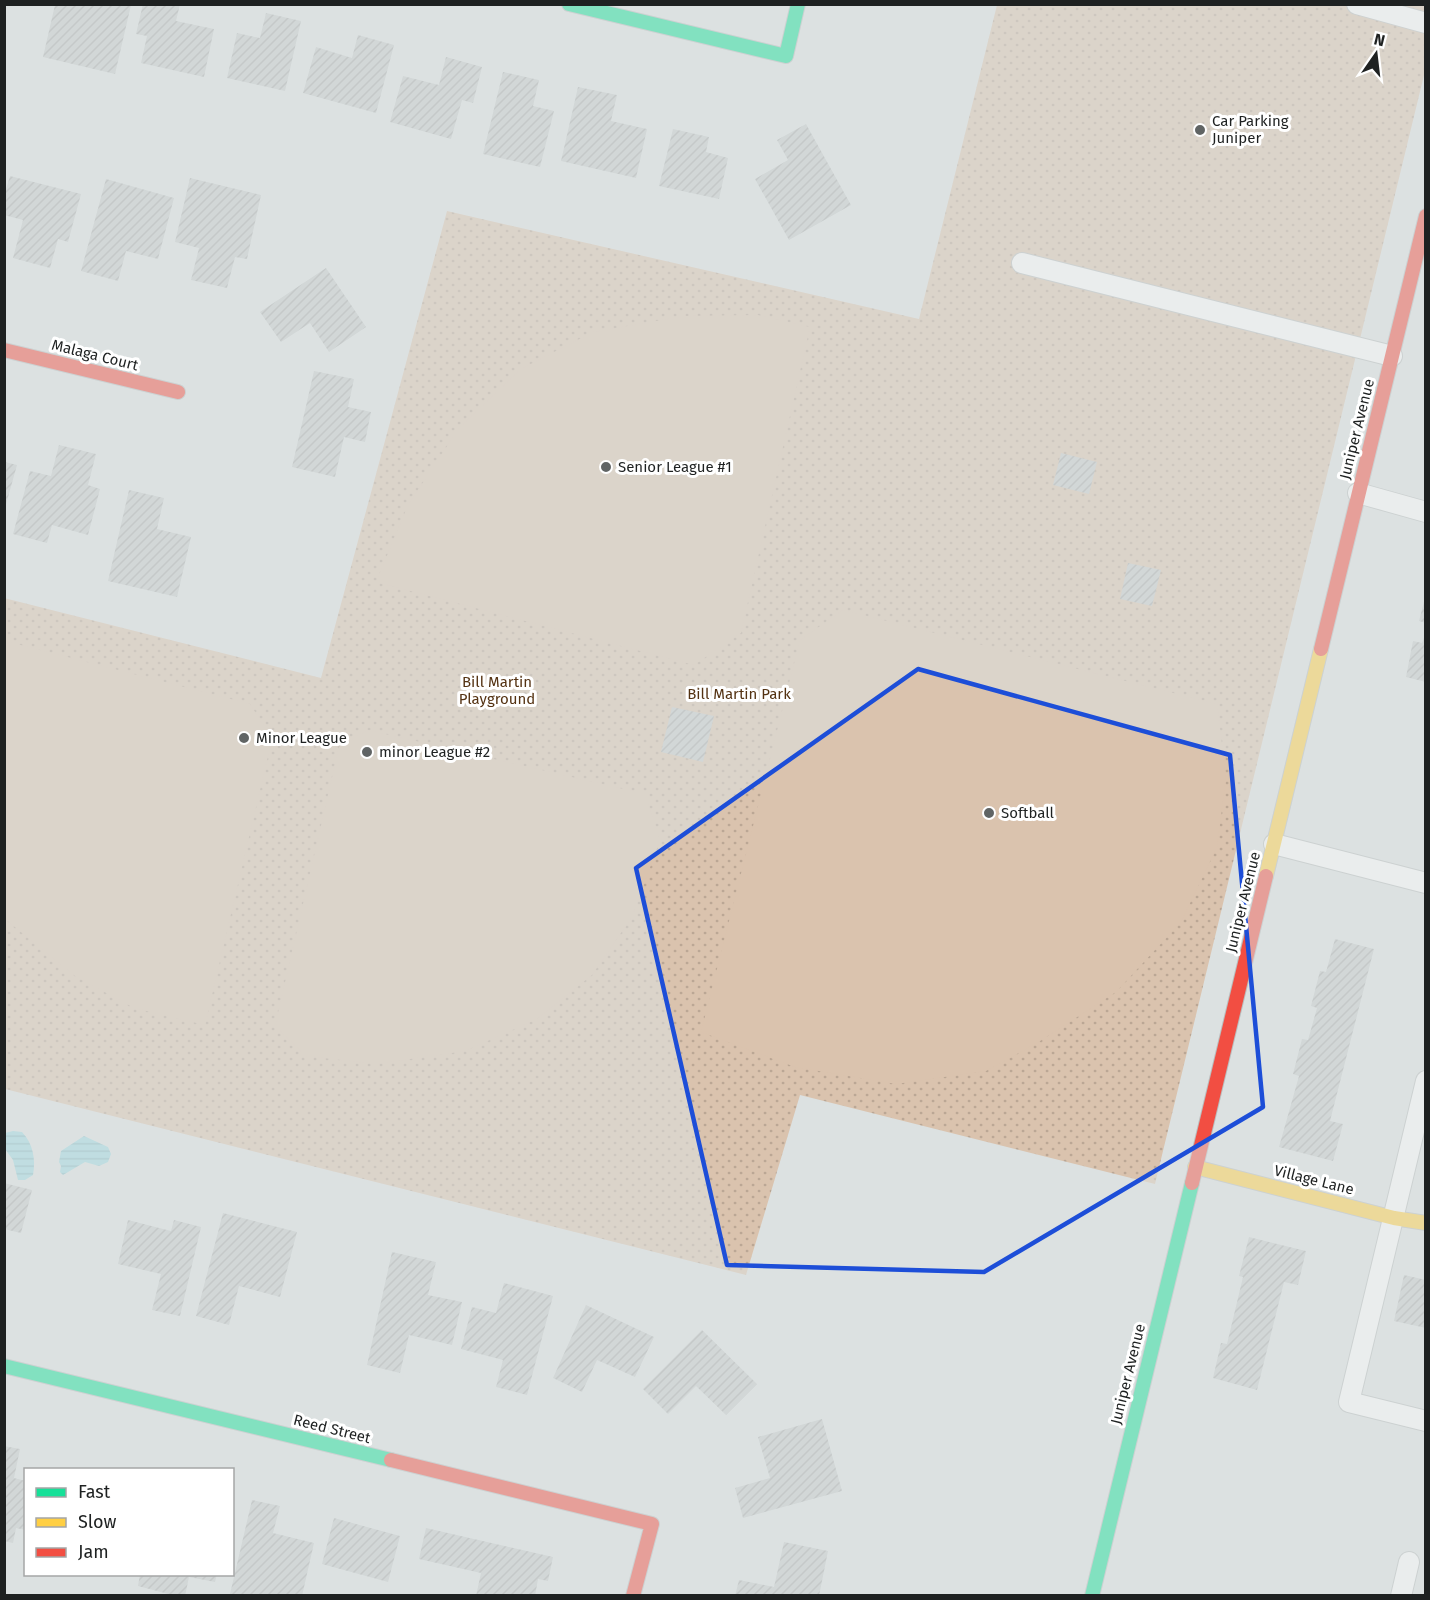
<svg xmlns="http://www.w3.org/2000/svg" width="1430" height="1600" font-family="'Fira Sans',sans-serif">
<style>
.park{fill:url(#park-dots)}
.pitch{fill:#dac3ae}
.water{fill:url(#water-rules)}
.building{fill:url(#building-hatch)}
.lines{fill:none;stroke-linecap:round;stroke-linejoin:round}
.lane-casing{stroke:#b9bdbd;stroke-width:22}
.fast-casing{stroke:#b9bdbd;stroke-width:16}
.slow-casing{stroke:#b9bdbd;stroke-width:16}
.jam-casing{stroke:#b9bdbd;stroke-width:16}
.lane{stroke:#fafafa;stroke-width:20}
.fast{stroke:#16e098;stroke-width:14}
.slow{stroke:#ffcf43;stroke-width:14}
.jam{stroke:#f24e42;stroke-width:14}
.marked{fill:none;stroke:#1d4ed8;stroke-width:4.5;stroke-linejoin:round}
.poi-dot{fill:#606464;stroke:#fff;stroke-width:2}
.labels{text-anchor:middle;stroke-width:6;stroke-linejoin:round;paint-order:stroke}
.poi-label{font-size:15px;fill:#1e2121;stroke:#fff;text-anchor:start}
.street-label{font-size:15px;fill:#1e2121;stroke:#fff}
.park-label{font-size:15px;fill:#543212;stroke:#fff}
</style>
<defs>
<pattern id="park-dots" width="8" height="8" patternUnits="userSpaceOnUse" patternTransform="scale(1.5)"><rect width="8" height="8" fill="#dac3ae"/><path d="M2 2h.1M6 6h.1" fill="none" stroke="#bba795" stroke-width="1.8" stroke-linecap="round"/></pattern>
<pattern id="water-rules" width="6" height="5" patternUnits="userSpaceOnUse" patternTransform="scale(1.5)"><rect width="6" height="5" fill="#9dd8e1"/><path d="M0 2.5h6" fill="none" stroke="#87b9c1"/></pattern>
<pattern id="building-hatch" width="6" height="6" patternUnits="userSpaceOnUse" patternTransform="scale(1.5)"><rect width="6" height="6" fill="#c5c9c9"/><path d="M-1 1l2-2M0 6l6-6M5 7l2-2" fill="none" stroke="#a9acac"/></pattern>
</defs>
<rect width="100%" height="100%" fill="#dce1e1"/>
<path class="park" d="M997 5H1425V71L1155 1184 800 1095 746 1275 5 1089 4 598 321 678 447 211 919 319Z"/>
<g class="pitch">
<path d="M758 315 810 327 741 633 694 665 376 582 408 505 459 428 521 369 593 332 685 316Z"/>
<path d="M843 610 1217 704 1226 778 1217 847 1181 922 1116 992 1037 1043 986 1071 896 1084 795 1067 701 1032 800 640Z"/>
<path d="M5 641 250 704 272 739 205 1025 134 1008 75 976 5 919Z"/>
<path d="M368 730 645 794 660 840 632 917 592 975 537 1019 465 1051 376 1064 306 1056 275 1026 339 747Z"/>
</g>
<g class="water">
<path d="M13 1131 22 1132C33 1143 36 1160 33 1175L25 1180H18L13 1160 5 1149V1133Z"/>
<path d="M84 1136 108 1147 111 1154 108 1162 99 1166 85 1162 63 1175 60 1172 61 1166 59 1162 61 1151Z"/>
</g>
<g class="building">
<path d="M143 4H180L176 21 214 29 204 77 141 63 147 36 136 34Z"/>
<path d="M55 5H131L115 74 43 57Z"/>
<path d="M266 13 301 21 285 91 227 78 237 33 260 38Z"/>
<path d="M358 35 394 45 376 113 303 93 316 47 352 58Z"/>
<path d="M446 57 482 67 473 103 462 100 451 139 390 122 403 76 439 85Z"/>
<path d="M503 72 539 80 533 106 554 111 540 167 483 154Z"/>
<path d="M578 87 617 95 611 121 647 129 636 178 561 161Z"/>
<path d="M806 124 851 205 789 240 755 179 788 160 777 140Z"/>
<path d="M673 129 709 137 706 152 728 158 719 199 659 186Z"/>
<path d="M10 176 81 194 68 242 58 239 50 268 13 258 23 220 4 215V196Z"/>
<path d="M190 178 261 195 247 259 235 257 227 288 191 280 199 248 175 242Z"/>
<path d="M106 179 174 198 158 259 126 251 118 281 81 271Z"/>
<path d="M326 268 366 327 329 352 310 323 281 342 260 312Z"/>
<path d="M314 371 354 379 348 407 371 412 365 442 344 437 335 477 292 467Z"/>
<path d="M59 445 96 454 88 485 100 489 88 535 52 525 47 543 13 534 30 471 51 476Z"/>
<path d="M1061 453 1097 462 1089 494 1053 485Z"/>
<path d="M5 462 17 465 5 508Z"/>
<path d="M129 490 164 498 157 529 191 537 177 597 108 581Z"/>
<path d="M1128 563 1161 570 1152 606 1120 599Z"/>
<path d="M1426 594V623L1419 621Z"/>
<path d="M1426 633V682L1406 677 1413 641 1422 643Z"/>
<path d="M672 707 714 716 703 762 661 752Z"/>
<path d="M1335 939 1374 949 1330 1121 1343 1124 1333 1161 1279 1147 1299 1076 1293 1074 1302 1039 1308 1040 1317 1008 1311 1006 1320 971 1326 972Z"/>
<path d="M4 1183 32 1190 21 1233 4 1229Z"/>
<path d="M223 1213 297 1232 280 1297 239 1286 229 1325 196 1316Z"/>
<path d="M128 1220 171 1231 174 1220 201 1227 180 1316 152 1310 161 1274 118 1264Z"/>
<path d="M1249 1237 1306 1251 1298 1285 1284 1282 1257 1390 1213 1378 1221 1343 1227 1344 1243 1277 1239 1276Z"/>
<path d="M392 1252 436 1262 428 1295 462 1302 452 1345 409 1335 400 1373 367 1365Z"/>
<path d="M1404 1275 1426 1280V1328L1394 1321Z"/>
<path d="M504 1283 553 1296 527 1395 496 1387 503 1360 461 1349 472 1307 496 1313Z"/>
<path d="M586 1305 654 1337 635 1377 597 1360 582 1392 553 1378Z"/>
<path d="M702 1330 757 1384 726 1415 696 1386 668 1414 643 1389Z"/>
<path d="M822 1419 842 1491 743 1518 735 1488 770 1478 758 1437Z"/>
<path d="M4 1446 20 1449 14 1478 26 1481V1530L16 1528 13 1543 4 1541Z"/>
<path d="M252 1500 280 1506 273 1533 314 1543 302 1596 230 1594Z"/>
<path d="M334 1518 400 1536 388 1582 322 1564Z"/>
<path d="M426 1528 553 1557 548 1581 538 1579 535 1596H476L481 1573 419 1559Z"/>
<path d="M784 1542 828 1551 819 1596H735L739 1580 774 1587Z"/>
<path d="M140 1574H217L215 1582 189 1577 185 1596H176L138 1586Z"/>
</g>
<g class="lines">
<g class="lane-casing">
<g id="lane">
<path d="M1357 4 1426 23"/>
<path d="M1022 263 1392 356"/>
<path d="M1358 493 1426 512"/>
<path d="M1274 844 1426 883"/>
<path d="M1426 1081 1349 1402 1426 1421"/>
<path d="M1401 1596 1409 1562"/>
</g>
</g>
<g class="fast-casing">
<g id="fast">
<path d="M569 4 786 56 798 4"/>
<path d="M4 1366 391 1460"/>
<path d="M1092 1596 1192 1183"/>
</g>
</g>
<g class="slow-casing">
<g id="slow">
<path d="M1266 876 1321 649"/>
<path d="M1195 1167 1394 1218 1426 1223"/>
</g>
</g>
<g class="jam-casing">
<g id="jam">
<path d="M4 350 178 392"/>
<path d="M1321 649 1426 216"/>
<path d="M1192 1183 1266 876"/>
<path d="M391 1460 652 1524 633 1596"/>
</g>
</g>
<use href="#lane" class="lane"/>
<use href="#fast" class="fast"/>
<use href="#slow" class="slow"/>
<use href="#jam" class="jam"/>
</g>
<path d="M0 0H1430V1600H0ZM918 669 1230 755 1263 1107 984 1272 727 1265 636 868Z" fill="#dce1e1" fill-opacity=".55" fill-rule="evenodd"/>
<path class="marked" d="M918 669 1230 755 1263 1107 984 1272 727 1265 636 868Z"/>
<g class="poi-dot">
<circle cx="1200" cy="130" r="6"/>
<circle cx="606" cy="467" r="6"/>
<circle cx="244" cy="738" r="6"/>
<circle cx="367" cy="752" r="6"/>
<circle cx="989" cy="813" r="6"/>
</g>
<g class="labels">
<g class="poi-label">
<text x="1212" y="126">Car Parking<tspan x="1212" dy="17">Juniper</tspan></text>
<text x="618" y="472">Senior League #1</text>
<text x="256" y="743">Minor League</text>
<text x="379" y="757">minor League #2</text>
<text x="1001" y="818">Softball</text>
</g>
<g class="street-label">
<text transform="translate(95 355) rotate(14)" y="5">Malaga Court</text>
<text transform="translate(1357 429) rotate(-76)" y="5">Juniper Avenue</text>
<text transform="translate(1243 902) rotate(-76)" y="5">Juniper Avenue</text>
<text transform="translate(1314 1180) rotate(14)" y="5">Village Lane</text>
<text transform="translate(1128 1374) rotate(-76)" y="5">Juniper Avenue</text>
<text transform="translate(332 1429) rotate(14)" y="5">Reed Street</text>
</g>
<g class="park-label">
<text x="497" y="687">Bill Martin<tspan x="497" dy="17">Playground</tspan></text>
<text x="739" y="699">Bill Martin Park</text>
</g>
</g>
<rect width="1430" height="1600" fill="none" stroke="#1e2121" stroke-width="12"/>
<rect x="24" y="1468" width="210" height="108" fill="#ffffff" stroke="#a5a6a6" stroke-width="1.5"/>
<rect x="36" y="1488" width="30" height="9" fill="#16e098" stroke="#a5a6a6" stroke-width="1.5"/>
<text x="78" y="1498" font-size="18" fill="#1e2121">Fast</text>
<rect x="36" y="1518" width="30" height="9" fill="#ffcf43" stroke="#a5a6a6" stroke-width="1.5"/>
<text x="78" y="1528" font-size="18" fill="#1e2121">Slow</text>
<rect x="36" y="1548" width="30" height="9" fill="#f24e42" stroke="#a5a6a6" stroke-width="1.5"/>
<text x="78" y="1558" font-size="18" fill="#1e2121">Jam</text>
<g transform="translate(1376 54) rotate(14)" stroke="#ffffff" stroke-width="4.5" paint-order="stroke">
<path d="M0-4.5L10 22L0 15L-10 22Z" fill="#1e2121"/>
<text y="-9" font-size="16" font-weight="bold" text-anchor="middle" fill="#1e2121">N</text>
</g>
</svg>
